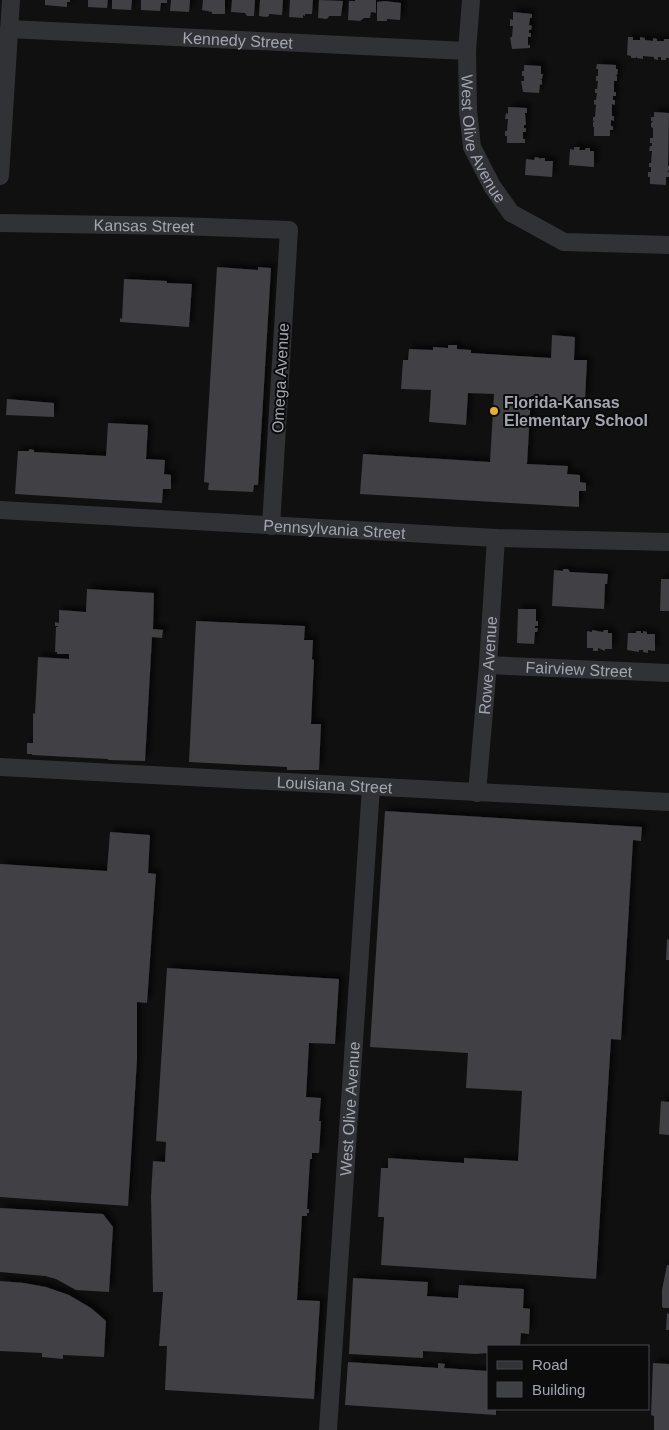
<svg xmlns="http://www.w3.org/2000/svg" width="669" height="1430" font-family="Helvetica,sans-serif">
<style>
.building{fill:#3f4044;filter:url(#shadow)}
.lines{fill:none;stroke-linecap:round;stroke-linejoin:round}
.minor{stroke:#313236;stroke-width:18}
.poi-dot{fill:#e6b033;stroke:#0b0b0c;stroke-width:2}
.labels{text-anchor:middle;stroke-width:4;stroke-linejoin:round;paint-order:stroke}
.street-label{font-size:16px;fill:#a2a6b1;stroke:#0b0b0c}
.poi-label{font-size:16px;font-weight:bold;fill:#a2a6b1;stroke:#0b0b0c;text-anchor:start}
</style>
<defs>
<filter id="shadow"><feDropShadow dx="4.5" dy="-4.5" stdDeviation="2.5" flood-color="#0009"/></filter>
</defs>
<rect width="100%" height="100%" fill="#101011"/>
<g class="building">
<path d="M45 0H70V2H67V7L45 5Z"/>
<path d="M88 0H108L107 8 88 7Z"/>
<path d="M112 0H132L131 10 112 9Z"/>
<path d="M141 0H167V3H161L160 11 141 10Z"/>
<path d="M171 0H190L189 12 170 11Z"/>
<path d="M203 0H225V14H212V12L202 10Z"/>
<path d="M232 0H255L254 16H247L245 13 231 12Z"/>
<path d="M260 0H283L282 15 269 14V16L266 17 259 16Z"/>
<path d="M290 0H313L312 14H305V16L303 15V18L289 17Z"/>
<path d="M319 0 343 1 341 16H329L328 18 326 19 318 18Z"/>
<path d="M355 0H376V13L371 12 370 18H364L360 21 348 20 349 1H355Z"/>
<path d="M385 1 401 3 400 20 387 19V21H377V2Z"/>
<path d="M513 12 532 14V18H530L529 25 532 26 531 30H529V33H531V37H528V45H530V48L512 49 510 37H512L513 26H510V19L513 20Z"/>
<path d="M628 37H633V40H640V37L645 38V40L653 41V38L657 39V41H664V39H669V58H666V60H661V57H658V60L654 59V57L643 56V59L637 58 636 56V58H631V56L627 55Z"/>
<path d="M597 64 616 65V69H618L617 75H615L617 76V81H614V92H616V96H613V100H615V105L612 104V116H614V121L611 120V126H613V130H610V136H594V127H593V122L595 121H593V117H595L596 105 594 104V100H596L597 93H595V89H597L598 81H596V76H598V69H596Z"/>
<path d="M524 65 541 66V74H543L542 79 540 80H542V85L540 84 539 93 523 92 521 81H524V76H522V71H524Z"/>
<path d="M508 107 527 108V113H525L526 125H524V128H526V132H523V139H525V143H507V136H505V131H507L508 119H505L506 113 508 114Z"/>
<path d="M654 112 669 113 668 166H669V170L667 172H669V177H666V185L650 184V177H648V172H651V167H649V163H651L652 151H649L650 146H652V143H650V138H653V128L651 127V123L653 121H651V117H654Z"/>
<path d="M574 147H580L579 150H585L586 148H590V151H594V167L569 165 570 149 574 150Z"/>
<path d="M535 157 540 158 539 160 541 158H545V161H553L552 177 525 175 526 159 534 160Z"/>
<path d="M217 267 258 270V267L271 268 258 485H254L253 492 208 490 209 483 204 482Z"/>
<path d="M124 279 167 281V283L192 284 189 327 120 322V318L122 319Z"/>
<path d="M552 335 575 337 574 360H587L585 399 563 398V406L551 405V397L531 396 527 464 568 466 567 474 580 475V482L586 483V491H579V507L360 494 363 454 490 462 494 394 468 393 466 425 429 422 431 390 401 389 403 360H408L409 349 433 350V347L448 348V345H457V349L471 350V353L551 358Z"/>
<path d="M7 399 54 403V417L6 415Z"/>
<path d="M108 423 148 425 146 459 165 460 164 474 171 475V489H163L162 503 15 494 18 451H29V449L34 450V452L106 456Z"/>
<path d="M563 569H568L570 572 608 574 607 584H605L604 609 552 606 554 570 563 571Z"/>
<path d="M661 579H669V611H660Z"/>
<path d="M87 589 154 593 153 629 163 630 162 638 152 637 145 761 108 760V759L32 755V754H27V743H33V713L35 714 38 657 69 659V654H57V652H55L56 627H58V626H55V622L59 623V610L86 612Z"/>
<path d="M518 609H536V621H538V626H535V628H538L537 632H535L534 644 517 643Z"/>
<path d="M196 621 305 626 304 640H313L312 659 314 660 311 724H321L319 770H287V767L189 762Z"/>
<path d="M592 630 603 632 604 630H608V633H612V649H605V651L598 648V651H593V648H587V631L592 632Z"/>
<path d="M636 631H641V633H643V631L647 632V634H655V651L648 650V653L643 652V650H639V652L627 650 628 633H636Z"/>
<path d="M385 811 642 827 641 841 633 840 621 1040 611 1039 596 1279 381 1265 384 1219V1217H378L381 1168H388V1158L464 1163V1158L518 1161 522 1091 466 1088 468 1053 370 1047Z"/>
<path d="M110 832 150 835 148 873 156 874 147 1003 137 1002V1059L128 1206 0 1197V864L107 871Z"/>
<path d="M667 939 669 940V960H666Z"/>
<path d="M167 968 339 979 335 1044 309 1043 306 1097 321 1098 319 1121H321L319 1153H312V1159H310L307 1209H309V1213H307V1216H302L297 1300 320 1301 314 1399 165 1390 167 1346H159L163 1292H153L151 1196 153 1161 165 1162 166 1142 156 1141Z"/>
<path d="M661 1101 669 1102V1135L659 1134Z"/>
<path d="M0 1208 103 1214 113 1227 109 1292 76 1290 56 1279 45 1276 0 1272Z"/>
<path d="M667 1265H669V1308H663L662 1306V1290Z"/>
<path d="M353 1278 428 1282 427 1296 458 1298 459 1285 524 1289 523 1308 530 1309 529 1334 521 1333 520 1346H488V1353L476 1354 423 1351V1358L349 1354Z"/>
<path d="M0 1281 24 1283 46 1287 69 1295 91 1308 106 1321 104 1357 63 1355V1359L42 1357V1353L0 1351Z"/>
<path d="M667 1313 669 1314V1330H666Z"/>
<path d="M348 1362 438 1368V1363L445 1364 444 1368 488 1371V1409H496V1415L345 1405Z"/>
<path d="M653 1363 669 1364V1430H654V1416L651 1415Z"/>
</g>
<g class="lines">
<g class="minor">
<path id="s1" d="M471 0 467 51 468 111 472 147 492 186 511 213 564 242 669 245"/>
<path id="s2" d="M9 29 467 51"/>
<path d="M0 176 11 0"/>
<path id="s3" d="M0 223 178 226 289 230 271 526"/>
<path id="s4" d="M0 510 496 538 669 542"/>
<path id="s5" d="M488 665 669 673"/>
<path id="s6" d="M0 767 669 802"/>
<path id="s7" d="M477 793 488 665 496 538"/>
<path id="s8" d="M328 1430 371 787"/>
</g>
</g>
<circle class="poi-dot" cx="494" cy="411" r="5"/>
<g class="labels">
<g class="street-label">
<text dy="6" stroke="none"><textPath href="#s2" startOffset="229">Kennedy Street</textPath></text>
<text dy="6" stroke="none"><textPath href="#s1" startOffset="142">West Olive Avenue</textPath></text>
<text dy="6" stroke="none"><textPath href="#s3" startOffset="144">Kansas Street</textPath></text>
<text transform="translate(280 378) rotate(-87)" y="6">Omega Avenue</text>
<text dy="6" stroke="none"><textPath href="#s4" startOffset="335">Pennsylvania Street</textPath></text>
<text dy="6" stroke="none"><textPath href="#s7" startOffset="128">Rowe Avenue</textPath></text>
<text dy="6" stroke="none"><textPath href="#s5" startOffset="91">Fairview Street</textPath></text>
<text dy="6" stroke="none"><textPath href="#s6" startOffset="335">Louisiana Street</textPath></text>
<text dy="6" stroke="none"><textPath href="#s8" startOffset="322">West Olive Avenue</textPath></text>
</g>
<g class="poi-label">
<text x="504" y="408">Florida-Kansas<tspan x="504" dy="18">Elementary School</tspan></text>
</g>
</g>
<rect x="487" y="1345" width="162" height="65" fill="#0b0b0c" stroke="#47494e"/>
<rect x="497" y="1361" width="25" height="8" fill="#313236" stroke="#47494e"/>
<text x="532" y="1370" font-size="15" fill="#a2a6b1">Road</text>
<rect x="497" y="1382" width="25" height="15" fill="#3f4044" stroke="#47494e"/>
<text x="532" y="1395" font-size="15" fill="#a2a6b1">Building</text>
</svg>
